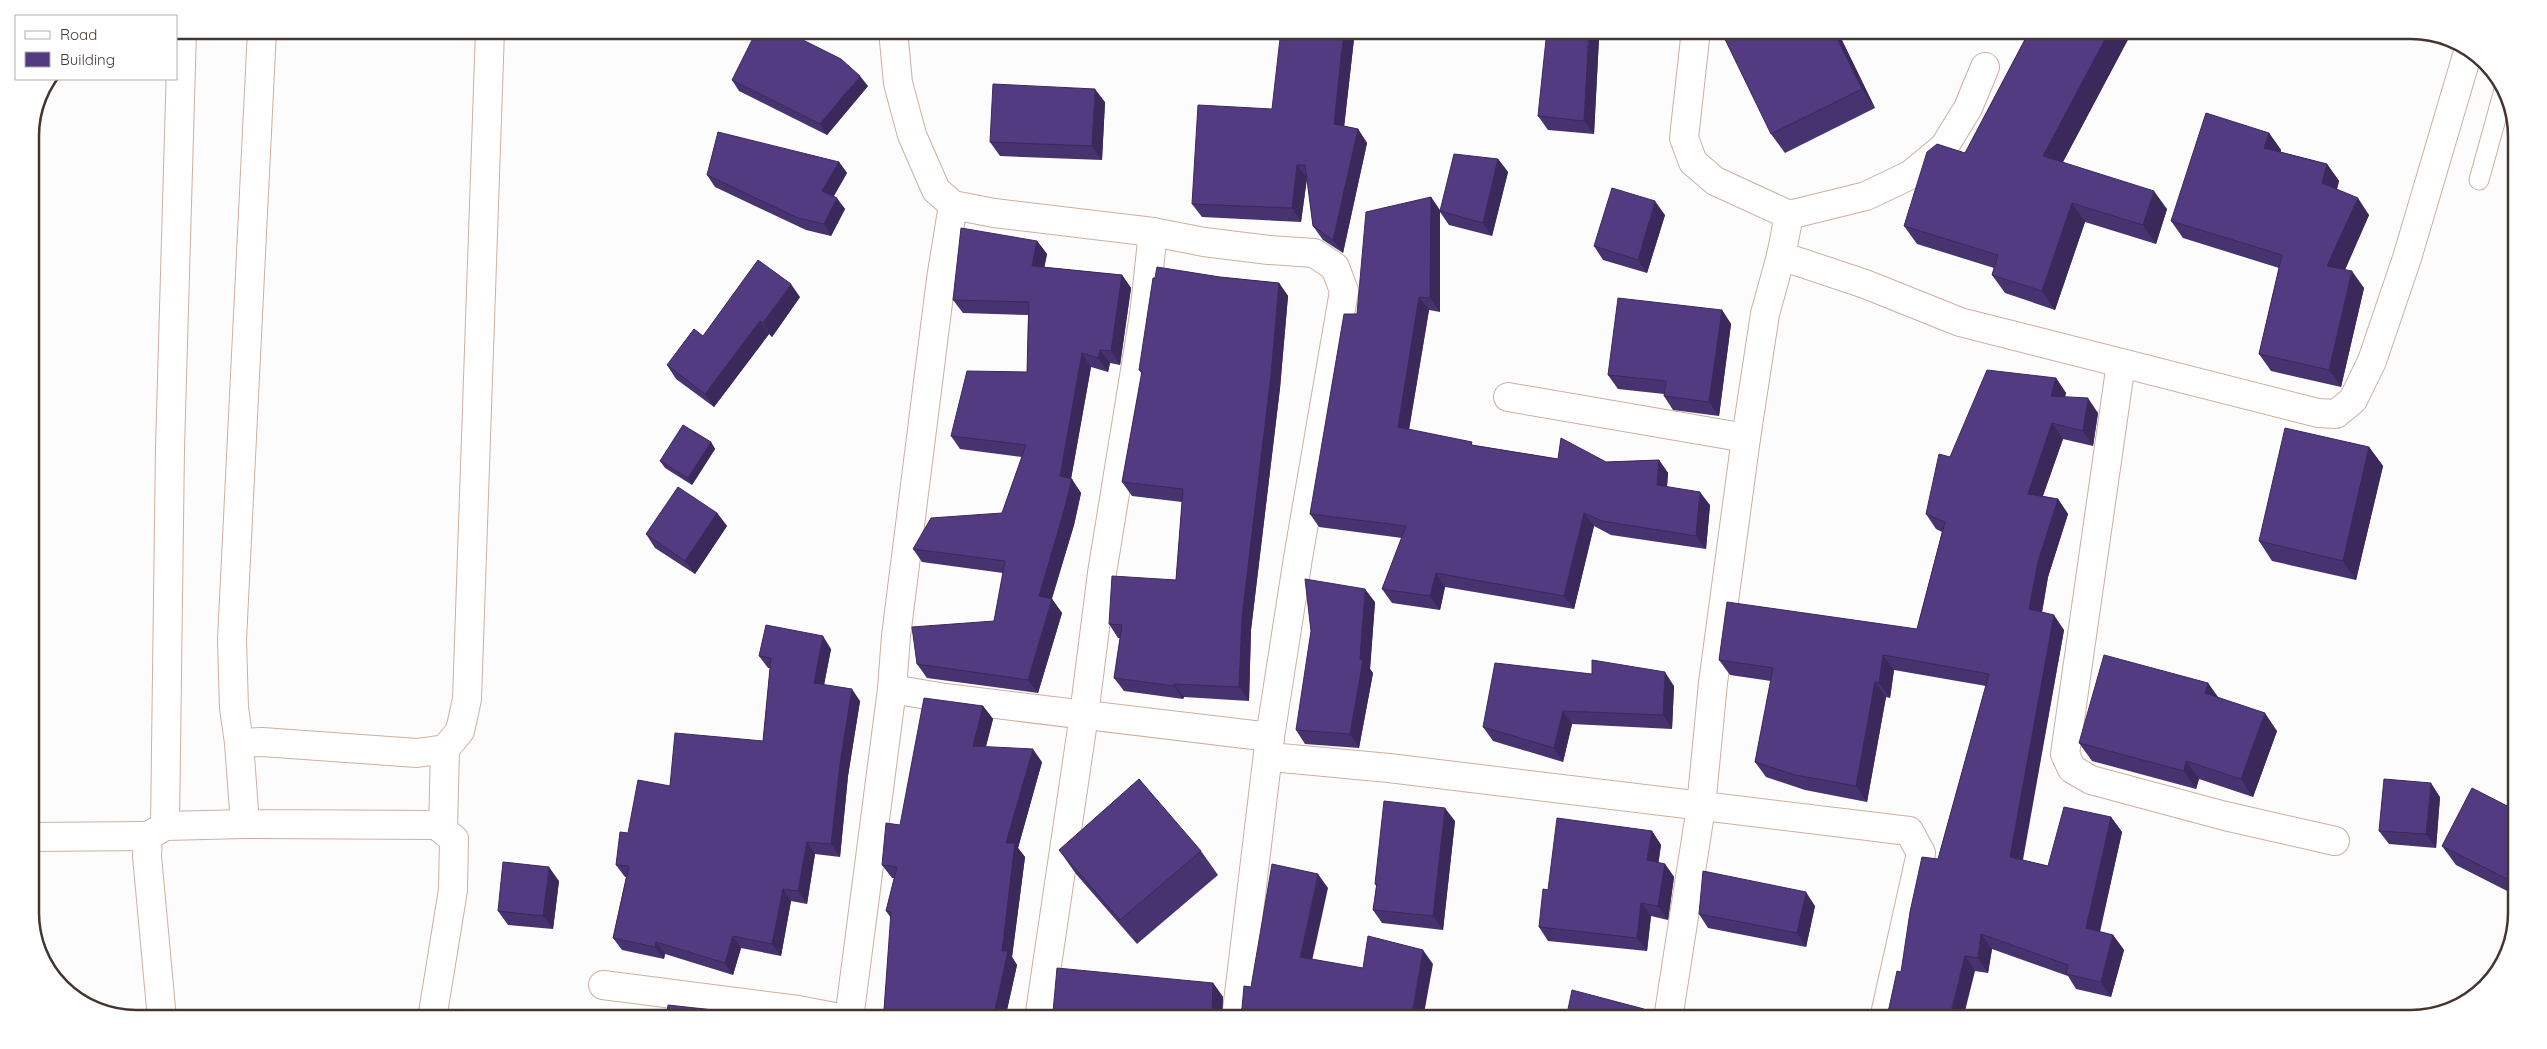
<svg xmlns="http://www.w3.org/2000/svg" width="2547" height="1049" font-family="Quicksand,sans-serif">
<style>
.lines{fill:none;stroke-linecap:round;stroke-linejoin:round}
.lane-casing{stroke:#ceafa0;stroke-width:21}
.street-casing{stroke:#ceafa0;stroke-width:30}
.lane{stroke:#fff;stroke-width:19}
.street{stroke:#fff;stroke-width:28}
.wall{fill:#47336f}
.shaded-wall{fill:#3a295a}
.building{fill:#533b81;stroke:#3a295a}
.rim{fill:none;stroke:#433630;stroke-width:2.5}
</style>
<rect width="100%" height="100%" fill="#fcfcfc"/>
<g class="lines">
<g class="lane-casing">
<path id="lane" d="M2479 180 2504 90"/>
</g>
<g class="street-casing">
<g id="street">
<path d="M262 30 232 640 234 708 239 743 262 742 417 753 445 749 460 731 467 699 490 30"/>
<path d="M893 30 898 83 912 135 936 190 953 205 994 213 1153 232 1204 242 1269 250 1314 253 1335 267 1344 291 1298 558 1270 737 1236 1019"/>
<path d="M1696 30 1684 138 1693 162 1715 181 1789 215 1866 196 1910 175 1944 147 1968 108 1985 67"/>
<path d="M953 205 941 279 896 636 892 689 945 698 1270 737"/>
<path d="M1781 256 1865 284 1960 322 2318 413 2336 414 2353 400 2372 361 2407 258 2468 52"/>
<path d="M2121 363 2065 754 2072 769 2091 780 2225 816 2335 841"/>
<path d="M1508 397 1746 438"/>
<path d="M239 743 245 824 436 825 454 839 453 890 432 1019"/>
<path d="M1270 757 1389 768 1909 831 1921 853 1884 1019"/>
<path d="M165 826 170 448 182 30"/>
<path d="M443 830 445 749"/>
<path d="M30 837 148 836"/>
<path d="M603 985 798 1010 845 1019"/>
<path d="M162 1019 147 856 148 836 165 826 245 824"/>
<path d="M849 1019 892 689"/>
<path d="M1039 1019 1084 715 1102 573 1144 315 1153 232"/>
<path d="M1668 1019 1701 807 1713 683 1746 438 1765 314 1781 256 1789 215"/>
</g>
</g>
<use href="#lane" class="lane"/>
<use href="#street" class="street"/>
</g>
<g class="wall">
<path d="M1837 30 1875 108 1785 153 1771 134Z"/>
<path d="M2030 30H2133L2063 162 2167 209 2156 244 2085 222 2055 310 2005 293 1992 275 1994 268 1917 244 1904 226 1965 153Z"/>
<path d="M2220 30H2244V34Z"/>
<path d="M1599 38 1594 134 1548 130 1538 116Z"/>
<path d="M1354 39 1344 126 1358 129 1367 143 1343 253 1323 240 1313 226 1307 178 1301 222 1202 217 1192 204 1272 109Z"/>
<path d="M732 80 868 86 827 135 739 91Z"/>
<path d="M1105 102 1102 160 1000 156 990 142Z"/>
<path d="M2269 133 2281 150V152L2327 164 2339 181 2337 189 2369 215 2345 270 2364 288 2341 387 2271 371 2259 354 2279 268 2183 238 2171 221Z"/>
<path d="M1498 159 1508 172 1492 236 1449 225 1440 212V312L1429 310 1409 430 1474 445 1558 459 1606 462 1659 460 1668 473 1667 487 1710 505 1706 549 1611 535 1594 526 1574 609 1445 587 1440 610 1392 603 1382 589 1402 538 1319 527 1310 514 1357 314 1431 197 1440 210Z"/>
<path d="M839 162 847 173 834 196 845 209 831 236 806 230 715 187 707 175Z"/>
<path d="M1665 215 1647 273 1603 260 1594 246Z"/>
<path d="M1037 241 1047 254 1044 267 1122 275 1131 288 1120 365 1110 363 1108 372 1091 367 1071 479 1081 493 1074 525 1052 599 1062 613 1038 693 927 678 917 664 994 621 1003 573 922 562 913 549 1002 513 1022 457 960 449 951 436 1027 372 1028 315 963 313 953 300Z"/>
<path d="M1220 277 1279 283 1288 296 1280 388 1251 630 1249 701 1184 697 1183 699 1124 691 1114 678 1120 638H1118L1109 624 1176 580 1182 502 1132 496 1122 482 1142 374 1139 370Z"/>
<path d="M800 297 772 337 769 334 714 407 676 379 667 365 703 336Z"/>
<path d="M1722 310 1731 324 1719 416 1673 410 1664 396V394L1618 389 1608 375Z"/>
<path d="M2056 378 2066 393 2065 397 2098 413 2093 446 2063 439 2043 496 2058 499 2068 514 2048 577 2042 612 2064 630 2023 860 2048 866 2111 817 2122 832 2100 932 2113 935 2124 950 2111 997 2076 989 2068 976 1992 949 1988 973 1975 971 1889 1008 1938 859 1986 686 1894 670 1890 698 1886 697 1867 802 1805 790 1766 777 1755 762 1771 681 1730 675 1719 660 1917 629 1942 532 1936 529 1926 514 1950 457Z"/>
<path d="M711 442 715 449 692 485 665 468 660 461Z"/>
<path d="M2369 447 2383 466 2356 580 2272 561 2259 541Z"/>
<path d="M717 513 727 526 695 574 655 548 646 534Z"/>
<path d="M1375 602 1370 669 1373 673 1359 748 1305 744 1296 730Z"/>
<path d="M831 649 824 685 860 701 848 776 840 857 815 854 807 904 791 901 781 956 741 948 733 975 665 954 664 959 622 950 613 938 626 877H625L616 865 670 786 763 741 770 668H768L759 656Z"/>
<path d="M2208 683 2217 697 2277 731 2253 797 2199 779 2196 789 2092 761 2079 743Z"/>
<path d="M1674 686 1672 729 1572 724 1563 762 1493 741 1483 727Z"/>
<path d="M983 706 993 719 986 747 1042 762 1018 848 1025 857 1012 957 1017 965 1005 1019H890L884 1010 891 918 886 911 894 878H892L882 865 900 825Z"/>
<path d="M2440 797 2436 848 2389 844 2379 831Z"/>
<path d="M2517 811V896L2456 865 2442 846Z"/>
<path d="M1455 821 1443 930 1382 923 1373 910 1376 886 1375 884Z"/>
<path d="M1652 831 1661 845 1658 863 1665 864 1674 877 1668 920 1651 916 1647 951 1548 941 1539 927 1548 890Z"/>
<path d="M1059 850 1201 851 1218 875 1137 944 1076 874Z"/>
<path d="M559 881 553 929 508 925 498 911Z"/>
<path d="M1815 906 1806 947 1708 928 1699 914Z"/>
<path d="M1213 983 1223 997 1222 1019H1057L1053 1012Z"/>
</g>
<g class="shaded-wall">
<path d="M1344 30H1348L1354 39 1343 137 1334 124Z"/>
<path d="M1589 30H1593L1599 38 1594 134 1584 121Z"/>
<path d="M1833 30H1837L1875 108 1862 89Z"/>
<path d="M2110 30H2133L2056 175 2043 156Z"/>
<path d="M2241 30H2244V34Z"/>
<path d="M860 76 868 86 827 135 820 124Z"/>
<path d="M1095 89 1105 102 1102 160 1092 146Z"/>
<path d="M1358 129 1367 143 1343 253 1333 240Z"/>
<path d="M2269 133 2281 150 2276 165 2264 148Z"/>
<path d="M1498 159 1508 172 1492 236 1483 223Z"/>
<path d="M839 162 847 173 830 202 822 191Z"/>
<path d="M2327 164 2339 181 2334 200 2322 183Z"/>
<path d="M1297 165 1307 178 1301 222 1292 208Z"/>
<path d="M2154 191 2167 209 2156 244 2143 225Z"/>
<path d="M1431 197 1440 211V312L1430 298Z"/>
<path d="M837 198 845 209 831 236 824 224Z"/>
<path d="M2358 198 2369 215 2339 283 2327 266Z"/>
<path d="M1655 201 1665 215 1647 273 1638 260Z"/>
<path d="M2072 203 2085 222 2055 310 2042 291Z"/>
<path d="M1037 241 1047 254 1042 280 1032 266Z"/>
<path d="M2352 271 2364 288 2341 387 2329 370Z"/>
<path d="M1122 275 1131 288 1120 365 1111 351Z"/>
<path d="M1279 283 1288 296 1280 388 1251 630 1249 701 1239 687 1242 617Z"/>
<path d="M791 284 800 297 772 337 763 323Z"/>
<path d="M1419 297 1429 310 1407 441 1398 427Z"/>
<path d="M1722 310 1731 324 1719 416 1709 402Z"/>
<path d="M760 321 769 334 714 407 705 394Z"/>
<path d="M1100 350 1110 363 1108 372 1098 358Z"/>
<path d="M1082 353 1091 367 1070 484 1072 479 1081 493 1074 525 1048 610 1039 596Z"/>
<path d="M2056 378 2066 393 2061 411 2051 396Z"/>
<path d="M2088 398 2098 413 2093 446 2083 431Z"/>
<path d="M2052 423 2063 439 2038 509 2028 494Z"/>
<path d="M711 442 715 449 692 485 688 478Z"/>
<path d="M2369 447 2383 466 2356 580 2343 561Z"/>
<path d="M1659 460 1668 473 1666 499 1657 485Z"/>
<path d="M1700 492 1710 505 1706 549 1696 536Z"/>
<path d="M2058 499 2068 514 2048 577 2040 624 2029 609 2038 562Z"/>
<path d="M717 513 727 526 695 574 685 561Z"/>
<path d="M1584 513 1594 526 1574 609 1564 596Z"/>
<path d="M1436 573 1445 587 1440 610 1430 596Z"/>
<path d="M1365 589 1375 602 1370 669 1373 673 1359 748 1350 734 1360 659Z"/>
<path d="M1052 599 1062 613 1038 693 1028 680Z"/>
<path d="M2054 615 2064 630 2020 872 2010 857Z"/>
<path d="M823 636 831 649 822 695 814 683Z"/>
<path d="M1883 655 1894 670 1890 698 1879 683Z"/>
<path d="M1665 672 1674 686 1672 729 1663 715Z"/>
<path d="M1875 682 1886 697 1867 802 1856 786Z"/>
<path d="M2208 683 2221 701 2205 693Z"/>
<path d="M1174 684 1184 697 1183 699 1174 686Z"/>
<path d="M852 689 860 701 848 776 840 857 831 844 840 764Z"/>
<path d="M983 706 993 719 982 760 973 746Z"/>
<path d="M1563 711 1572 724 1563 762 1554 748Z"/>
<path d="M2265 713 2277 731 2253 797 2241 779Z"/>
<path d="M1033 749 1042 762 1018 848 1025 857 1012 957 1017 965 1005 1019H993L1006 843Z"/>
<path d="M2186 761 2199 779 2196 789 2184 771Z"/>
<path d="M2431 783 2440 797 2436 848 2426 834Z"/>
<path d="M1445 808 1455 821 1443 930 1433 916Z"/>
<path d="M2111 817 2122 832 2097 943 2086 928Z"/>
<path d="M1652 831 1661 845 1657 874 1647 860Z"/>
<path d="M807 842 815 854 807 904 798 891Z"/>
<path d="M1665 864 1674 877 1668 920 1658 906Z"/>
<path d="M549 867 559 881 553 929 543 916Z"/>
<path d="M1318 874 1328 888 1310 970 1300 957Z"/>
<path d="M783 889 791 901 781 956 772 944Z"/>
<path d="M1806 892 1815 906 1806 947 1797 933Z"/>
<path d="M1641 903 1651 916 1647 951 1637 938Z"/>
<path d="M1981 934 1992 949 1988 973 1978 958Z"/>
<path d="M2113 935 2124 950 2111 997 2101 982Z"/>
<path d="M733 936 741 948 733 975 725 963Z"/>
<path d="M656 942 665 954 664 959 655 947Z"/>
<path d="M1423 950 1433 964 1423 1019H1411Z"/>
<path d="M1965 956 1975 971 1963 1019H1949Z"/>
<path d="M1213 983 1223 997 1222 1019H1217L1212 1012Z"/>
<path d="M1644 1009 1651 1019H1645Z"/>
<path d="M732 1012 736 1019H731Z"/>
</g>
<g class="building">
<path d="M757 30H783L841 59 860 76 820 124 732 80Z"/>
<path d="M1281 30H1344L1334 124 1358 129 1333 240 1313 226 1305 165H1297L1292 208 1192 204 1198 105 1272 109Z"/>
<path d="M1547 30H1589L1584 121 1538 116Z"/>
<path d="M1728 30H1833L1862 89 1771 134 1722 33Z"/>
<path d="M2030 30H2110L2043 156 2154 191 2143 225 2072 203 2042 291 1992 275 1998 255 1904 226 1927 152 1937 144 1965 153Z"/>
<path d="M993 84 1095 89 1092 146 990 142Z"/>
<path d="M2206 113 2269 133 2264 148 2327 164 2322 183 2358 198 2327 266 2352 271 2329 370 2259 354 2282 255 2171 221Z"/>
<path d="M718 132 839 162 822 191 837 198 824 224 798 218 707 175Z"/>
<path d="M1454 154 1498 159 1483 223 1440 211Z"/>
<path d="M1612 188 1655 201 1638 260 1594 246Z"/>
<path d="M1431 197 1430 298 1419 297 1398 427 1472 442 1471 445 1558 459 1561 438 1606 462 1659 460 1657 485 1700 492 1696 536 1602 521 1584 513 1564 596 1436 573 1430 596 1382 589 1406 526 1310 514 1344 314H1357L1366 212Z"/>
<path d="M961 228 1037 241 1032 266 1122 275 1111 351 1100 350 1098 358 1082 353 1060 476 1072 479 1064 511 1039 596 1052 599 1028 680 917 664 912 627 994 621 1005 561 913 549 931 518 1002 513 1026 445 951 436 967 371 1027 372 1029 302 953 300Z"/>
<path d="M758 260 791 284 763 323 760 321 705 394 667 365 694 329 703 336Z"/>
<path d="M1157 267 1220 277 1279 283 1271 375 1242 617 1239 687 1174 684V686L1114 678 1122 625 1109 624 1112 576 1176 580 1183 489 1122 482 1142 371 1139 370 1153 278H1155Z"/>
<path d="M1618 298 1722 310 1709 402 1664 396 1666 381 1608 375Z"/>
<path d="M1987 370 2056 378 2051 396 2088 398 2083 431 2052 423 2028 494 2058 499 2038 562 2029 609 2054 615 2010 857 2048 866 2064 807 2111 817 2086 928 2113 935 2101 982 2066 974 2068 965 1981 934 1978 958 1965 956 1949 1019H1880L1889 1008 1897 971 1901 972 1910 912 1922 857 1938 859 1989 674 1883 655 1879 683 1875 682 1856 786 1795 775 1755 762 1773 668 1719 660 1727 602 1917 629 1945 522 1926 514 1939 454 1950 457Z"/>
<path d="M683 425 711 442 688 478 660 461Z"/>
<path d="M2285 428 2369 447 2343 561 2259 541Z"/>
<path d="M678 487 717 513 685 561 646 534Z"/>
<path d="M1305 579 1365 589 1360 659 1363 660 1350 734 1296 730 1311 631Z"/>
<path d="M766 625 823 636 814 683 852 689 840 764 831 844 807 842 798 891 783 889 772 944 733 936 725 963 656 942 655 947 613 938 629 866 616 865 620 832 628 833 638 780 670 786 675 733 763 741 771 658 759 656Z"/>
<path d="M2104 655 2208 683 2205 693 2265 713 2241 779 2186 761 2184 771 2079 743Z"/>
<path d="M1592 660 1665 672 1663 715 1563 711 1554 748 1483 727 1495 663 1592 674Z"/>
<path d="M924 698 983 706 973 746 1033 749 1006 843H1015L1002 951H1008L993 1019H900L901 1016 884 1010 891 912 886 911 897 867 882 865 886 823 900 825Z"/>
<path d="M1139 779 1201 851 1120 920 1059 850Z"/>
<path d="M2384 779 2431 783 2426 834 2379 831Z"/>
<path d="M2472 788 2517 811V884L2442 846Z"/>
<path d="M1384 801 1445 808 1433 916 1373 910 1377 884H1375Z"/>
<path d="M1557 818 1652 831 1647 860 1665 864 1658 906 1641 903 1637 938 1539 927 1543 889 1548 890Z"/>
<path d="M503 862 549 867 543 916 498 911Z"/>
<path d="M1272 864 1318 874 1300 957 1363 968 1368 936 1423 950 1411 1019H1233L1239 1015 1242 1008 1244 986 1251 987Z"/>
<path d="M1703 871 1806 892 1797 933 1699 914Z"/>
<path d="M1057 968 1213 983 1212 1012 1217 1017 1220 1019H1068L1069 1014 1053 1012Z"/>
<path d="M1572 990 1644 1009 1647 1015 1645 1019H1566Z"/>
<path d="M668 1005 732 1012 731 1019H666Z"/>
<path d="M1691 1011 1781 1019H1690Z"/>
</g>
<path d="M0 0H2547V1049H0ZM136 39H2411A97 97 0 0 1 2508 136V913A97 97 0 0 1 2411 1010H136A97 97 0 0 1 39 913V136A97 97 0 0 1 136 39Z" fill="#fff" fill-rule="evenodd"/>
<path class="rim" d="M136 39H2411A97 97 0 0 1 2508 136V913A97 97 0 0 1 2411 1010H136A97 97 0 0 1 39 913V136A97 97 0 0 1 136 39Z"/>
<rect x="15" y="15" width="162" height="65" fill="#ffffff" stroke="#b4afac"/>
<rect x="25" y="31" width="25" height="8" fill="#ffffff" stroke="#b4afac"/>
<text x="60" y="40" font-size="15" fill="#433630">Road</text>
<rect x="25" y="52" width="25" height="15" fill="#533b81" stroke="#b4afac"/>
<text x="60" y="65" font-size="15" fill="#433630">Building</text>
</svg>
